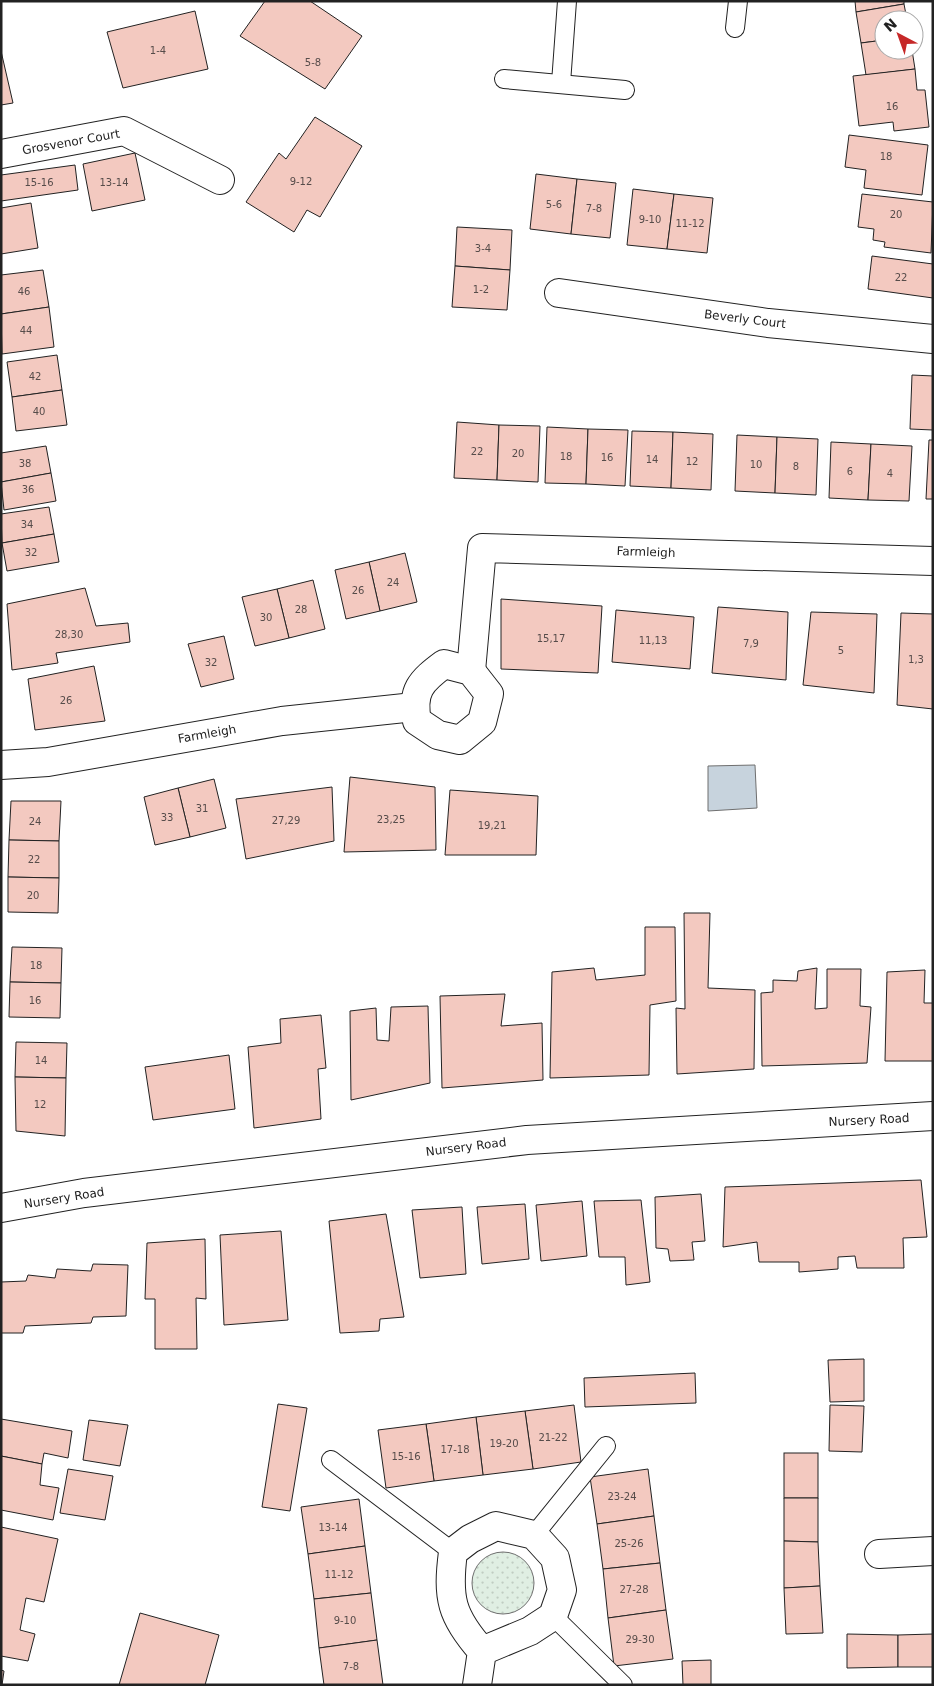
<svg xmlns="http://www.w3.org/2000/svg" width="934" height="1686" font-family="'DejaVu Sans',sans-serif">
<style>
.grass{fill:url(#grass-dots);stroke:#6f6f6f}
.water{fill:#c7d3dd;stroke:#6f6f6f}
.building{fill:#f3c9c0;stroke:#222}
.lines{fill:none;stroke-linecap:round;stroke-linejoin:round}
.service-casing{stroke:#222;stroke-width:20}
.minor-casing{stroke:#222;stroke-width:30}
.service{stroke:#fff;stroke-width:18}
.minor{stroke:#fff;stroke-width:28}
.labels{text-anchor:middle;stroke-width:4;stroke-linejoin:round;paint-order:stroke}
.number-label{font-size:10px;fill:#564c4a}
.street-label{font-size:12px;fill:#222;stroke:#fff}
</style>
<defs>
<pattern id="grass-dots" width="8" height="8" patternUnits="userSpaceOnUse" patternTransform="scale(1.25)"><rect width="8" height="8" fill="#e0efe3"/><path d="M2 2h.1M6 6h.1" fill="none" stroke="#c0cdc2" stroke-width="1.8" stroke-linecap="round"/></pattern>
</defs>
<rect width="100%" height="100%" fill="#fff"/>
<circle class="grass" cx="503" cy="1583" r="31"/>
<path class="water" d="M755 765 757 808 708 811V766Z"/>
<g class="building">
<path d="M265 1H310L362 36 325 89 240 36Z"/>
<path d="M855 1H904V4L856 12Z"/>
<path d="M904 4 907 20H884V40L861 43 856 12Z"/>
<path d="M195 11 208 69 123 88 107 32Z"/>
<path d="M884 40V50H912L915 69 866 75 861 43Z"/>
<path d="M1 51 13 103 1 105Z"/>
<path d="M915 69 917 90H925L929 127 894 131 893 122 859 126 853 76Z"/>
<path d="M315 117 362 146 320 217 307 210 294 232 246 202 279 153 286 159Z"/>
<path d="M849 135 928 145 922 195 864 188 866 170 845 167Z"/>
<path d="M135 153 145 200 92 211 83 164Z"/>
<path d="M75 165 78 190 1 201V175Z"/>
<path d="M536 174 577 179 571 234 530 229Z"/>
<path d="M577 179 616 183 610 238 571 234Z"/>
<path d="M633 189 674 194 667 249 627 245Z"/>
<path d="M674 194 713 198 707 253 667 249Z"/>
<path d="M862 194 933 202 931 253 884 247 885 242 873 240 874 229 858 227Z"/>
<path d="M31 203 38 248 1 254V208Z"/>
<path d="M457 227 512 230 510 270 455 266Z"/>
<path d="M872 256 933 264V298L868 289Z"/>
<path d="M455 266 510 270 507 310 452 307Z"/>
<path d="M43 270 49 307 1 314V275Z"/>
<path d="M49 307 54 347 2 354 1 314Z"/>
<path d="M57 355 62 390 12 397 7 362Z"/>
<path d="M912 375 933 376V430L910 429Z"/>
<path d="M62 390 67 425 16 431 12 397Z"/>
<path d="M457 422 499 425 497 480 454 478Z"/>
<path d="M499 425 540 426 538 482 497 480Z"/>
<path d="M547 427 588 429 586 484 545 483Z"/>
<path d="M588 429 628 430 625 486 586 484Z"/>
<path d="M632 431 673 432 671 488 630 486Z"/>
<path d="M673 432 713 434 711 490 671 488Z"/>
<path d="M737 435 777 437 775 493 735 491Z"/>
<path d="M777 437 818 439 816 495 775 493Z"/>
<path d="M929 440H933V499H926Z"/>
<path d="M831 442 871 444 868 500 829 498Z"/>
<path d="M871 444 912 446 909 501 868 500Z"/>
<path d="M46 446 51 473 1 482V453Z"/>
<path d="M51 473 56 501 4 510 1 482Z"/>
<path d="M49 507 54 534 2 543 1 514Z"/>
<path d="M54 534 59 562 7 571 2 543Z"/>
<path d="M405 553 417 602 380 611 369 562Z"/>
<path d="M369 562 380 611 346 619 335 570Z"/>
<path d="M313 580 325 629 289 638 277 589Z"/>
<path d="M85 588 96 626 128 623 130 642 56 653 58 663 12 670 7 604Z"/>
<path d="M277 589 289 638 255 646 242 597Z"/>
<path d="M501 599 602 606 598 673 501 669Z"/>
<path d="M718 607 788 612 786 680 712 673Z"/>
<path d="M616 610 694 617 690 669 612 662Z"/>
<path d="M811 612 877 614 874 693 803 685Z"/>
<path d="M901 613 933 614V709L897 705Z"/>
<path d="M224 636 234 679 201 687 188 644Z"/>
<path d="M94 666 105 721 35 730 28 679Z"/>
<path d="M350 777 435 787 436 850 344 852Z"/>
<path d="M214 779 226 828 190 837 178 788Z"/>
<path d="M332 787 334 841 246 859 236 799Z"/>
<path d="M178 788 190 837 155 845 144 797Z"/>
<path d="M450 790 538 796 536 855H445Z"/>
<path d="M11 801H61L59 841 9 840Z"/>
<path d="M9 840 59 841V878L8 877Z"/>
<path d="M8 877 59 878 58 913 8 912Z"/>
<path d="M684 913H710L708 988 755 990 754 1069 677 1074 676 1008 685 1009Z"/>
<path d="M645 927H675L676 1001 650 1005 649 1075 550 1078 552 972 594 968 596 980 645 975Z"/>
<path d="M12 947 62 948 61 983 10 982Z"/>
<path d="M817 968 815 1009 827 1008V969H861L860 1006 871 1007 867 1063 762 1066 761 993 773 992V980L797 981 798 971Z"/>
<path d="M925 970 924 1003H933V1061H885L887 972Z"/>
<path d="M10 982 61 983 60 1018 9 1017Z"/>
<path d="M505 994 501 1026 542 1023 543 1080 442 1088 440 996Z"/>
<path d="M428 1006 430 1083 351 1100 350 1011 376 1008 377 1040 389 1041 391 1007Z"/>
<path d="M321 1015 326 1068 318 1069 321 1119 254 1128 248 1047 281 1043 280 1019Z"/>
<path d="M16 1042 67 1043 66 1078 15 1077Z"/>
<path d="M229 1055 235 1109 153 1120 145 1067Z"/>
<path d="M15 1077 66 1078 65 1136 16 1131Z"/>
<path d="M921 1180 927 1237 903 1238 904 1268H857L855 1256 838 1257V1269L799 1272V1262H759L757 1242 723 1247 725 1187Z"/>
<path d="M701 1194 705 1241 692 1242 694 1260 670 1261 668 1249 656 1248 655 1197Z"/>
<path d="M641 1200 650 1282 626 1285 625 1257H599L594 1201Z"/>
<path d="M582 1201 587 1256 541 1261 536 1205Z"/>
<path d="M525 1204 529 1259 482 1264 477 1207Z"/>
<path d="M462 1207 466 1274 420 1278 412 1210Z"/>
<path d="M386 1214 404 1317 380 1319 379 1331 340 1333 329 1221Z"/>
<path d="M281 1231 288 1320 224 1325 220 1235Z"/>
<path d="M205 1239 206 1299 196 1298 197 1349H155V1299H145L147 1243Z"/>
<path d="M93 1264 128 1265 126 1316 93 1317 91 1323 25 1326 23 1333H1V1282L26 1281 28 1275 55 1278 57 1269 91 1271Z"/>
<path d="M864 1359V1401L830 1402 828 1360Z"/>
<path d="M695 1373 696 1403 585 1407 584 1378Z"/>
<path d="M278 1404 307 1408 290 1511 262 1507Z"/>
<path d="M574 1405 581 1462 533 1469 525 1411Z"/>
<path d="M830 1405 864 1406 862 1452 829 1451Z"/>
<path d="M525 1411 533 1469 483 1475 476 1417Z"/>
<path d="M476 1417 483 1475 434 1481 426 1424Z"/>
<path d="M1 1419 72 1431 68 1458 44 1453 42 1464 1 1456Z"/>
<path d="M89 1420 128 1425 120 1466 83 1460Z"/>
<path d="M426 1424 434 1481 386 1488 378 1430Z"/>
<rect x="784" y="1453" width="34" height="45"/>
<path d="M1 1456 42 1464 40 1485 59 1488 53 1520 1 1510Z"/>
<path d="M68 1469 113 1476 105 1520 60 1513Z"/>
<path d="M648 1469 654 1516 597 1524 590 1477Z"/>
<path d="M784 1498H818V1542L784 1541Z"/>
<path d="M359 1499 365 1546 308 1554 301 1507Z"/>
<path d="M654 1516 660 1563 603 1569 597 1524Z"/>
<path d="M1 1527 58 1539 44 1602 26 1598 20 1630 35 1634 28 1661 1 1656Z"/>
<path d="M784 1541 818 1542 820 1586 784 1588Z"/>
<path d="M365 1546 371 1593 314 1599 308 1554Z"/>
<path d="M660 1563 666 1610 608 1618 603 1569Z"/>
<path d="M820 1586 823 1633 786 1634 784 1588Z"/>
<path d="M371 1593 377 1640 319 1648 314 1599Z"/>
<path d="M666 1610 673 1659 614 1666 608 1618Z"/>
<path d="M140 1613 219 1635 205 1685H119Z"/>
<path d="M847 1634 898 1635V1667L847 1668Z"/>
<path d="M933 1634V1667H898V1635Z"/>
<path d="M377 1640 383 1685H324L319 1648Z"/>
<path d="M711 1660V1685H683L682 1661Z"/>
<path d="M1 1670 4 1671 2 1685H1Z"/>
</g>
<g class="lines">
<g class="service-casing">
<g id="service">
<path d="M735 28 738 1"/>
<path d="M504 79 625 90"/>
<path d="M561 83 567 1"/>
<path d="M331 1460 453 1552"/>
<path d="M534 1535 606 1446"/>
<path d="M553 1616 623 1685"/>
</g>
</g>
<g class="minor-casing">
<g id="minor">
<path d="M1 154 124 131 220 180"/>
<path d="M559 293 768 323 933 339"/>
<path d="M444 664 471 671 489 694 482 722 460 740 438 735 417 721C411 691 421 681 444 664Z"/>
<path d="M471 671 482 548 933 561"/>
<path d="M1 765 48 762 282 721 414 707"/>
<path d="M1 1208 84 1193 527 1140 933 1116"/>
<path d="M879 1554 933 1551"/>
<path d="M477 1685 482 1651C451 1616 447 1598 453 1552L470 1539 496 1526 534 1535 555 1558 562 1590 553 1616 530 1631 482 1651"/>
</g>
</g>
<use href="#service" class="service"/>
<use href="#minor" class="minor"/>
</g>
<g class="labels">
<g class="number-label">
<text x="158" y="54">1-4</text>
<text x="313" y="66">5-8</text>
<text x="892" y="110">16</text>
<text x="886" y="160">18</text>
<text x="301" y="185">9-12</text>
<text x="39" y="186">15-16</text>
<text x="114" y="186">13-14</text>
<text x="554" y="208">5-6</text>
<text x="594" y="212">7-8</text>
<text x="896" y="218">20</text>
<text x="650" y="223">9-10</text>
<text x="690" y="227">11-12</text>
<text x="483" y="252">3-4</text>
<text x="901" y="281">22</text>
<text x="481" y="293">1-2</text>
<text x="24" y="295">46</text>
<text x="26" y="334">44</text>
<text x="35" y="380">42</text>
<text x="39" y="415">40</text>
<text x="477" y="455">22</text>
<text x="518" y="457">20</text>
<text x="566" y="460">18</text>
<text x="607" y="461">16</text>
<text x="652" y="463">14</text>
<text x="692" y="465">12</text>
<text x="25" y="467">38</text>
<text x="756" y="468">10</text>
<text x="796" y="470">8</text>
<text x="850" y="475">6</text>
<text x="890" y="477">4</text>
<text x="28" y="493">36</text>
<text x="27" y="528">34</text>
<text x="31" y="556">32</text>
<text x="393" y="586">24</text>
<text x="358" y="594">26</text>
<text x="301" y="613">28</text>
<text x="266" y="621">30</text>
<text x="69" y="638">28,30</text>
<text x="551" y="642">15,17</text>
<text x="653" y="644">11,13</text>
<text x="751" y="647">7,9</text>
<text x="841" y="654">5</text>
<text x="916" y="663">1,3</text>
<text x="211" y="666">32</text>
<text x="66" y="704">26</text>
<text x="202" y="812">31</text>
<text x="167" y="821">33</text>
<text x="391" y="823">23,25</text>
<text x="286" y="824">27,29</text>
<text x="35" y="825">24</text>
<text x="492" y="829">19,21</text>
<text x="34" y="863">22</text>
<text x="33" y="899">20</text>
<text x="36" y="969">18</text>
<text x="35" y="1004">16</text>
<text x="41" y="1064">14</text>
<text x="40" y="1108">12</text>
<text x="553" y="1441">21-22</text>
<text x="504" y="1447">19-20</text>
<text x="455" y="1453">17-18</text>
<text x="406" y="1460">15-16</text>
<text x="622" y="1500">23-24</text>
<text x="333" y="1531">13-14</text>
<text x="629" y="1547">25-26</text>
<text x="339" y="1578">11-12</text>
<text x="634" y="1593">27-28</text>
<text x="345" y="1624">9-10</text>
<text x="640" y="1643">29-30</text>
<text x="351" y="1670">7-8</text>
</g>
<g class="street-label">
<text transform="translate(71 142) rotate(-10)" y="4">Grosvenor Court</text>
<text transform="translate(745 319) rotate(7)" y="4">Beverly Court</text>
<text transform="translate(646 552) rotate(2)" y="4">Farmleigh</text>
<text transform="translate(207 734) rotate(-10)" y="4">Farmleigh</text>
<text transform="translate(869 1120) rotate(-3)" y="4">Nursery Road</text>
<text transform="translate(466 1147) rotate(-7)" y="4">Nursery Road</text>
<text transform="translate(64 1198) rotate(-9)" y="4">Nursery Road</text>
</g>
</g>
<rect width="934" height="1686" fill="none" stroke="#222222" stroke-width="5"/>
<g transform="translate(899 35) rotate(319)"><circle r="24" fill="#ffffff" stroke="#a7a7a7"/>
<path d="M0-4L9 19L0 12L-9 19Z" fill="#c62828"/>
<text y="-8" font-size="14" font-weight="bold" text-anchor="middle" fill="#222222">N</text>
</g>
</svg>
